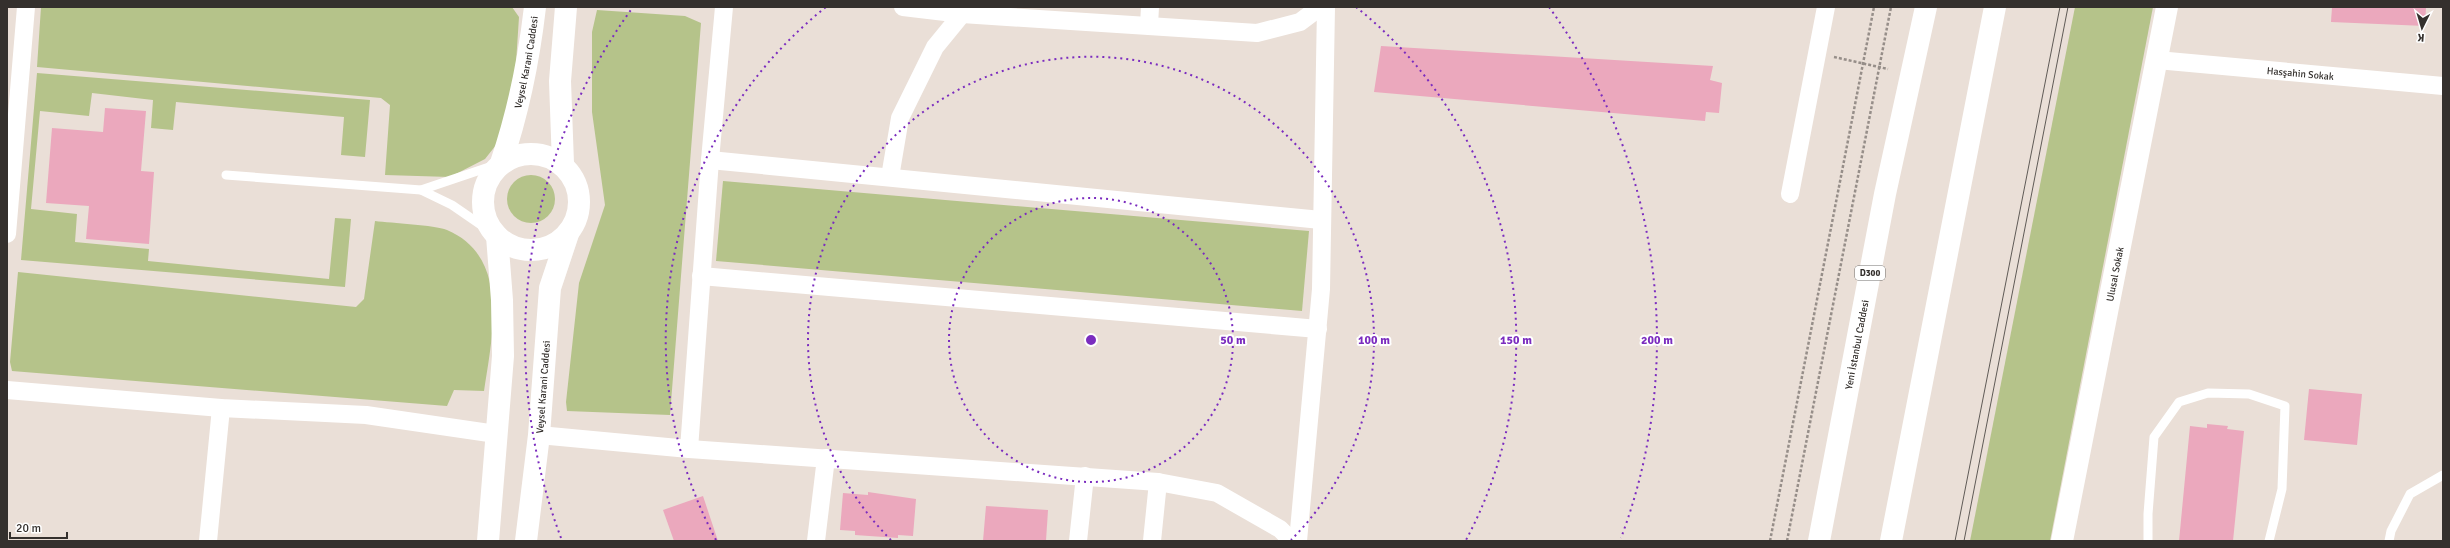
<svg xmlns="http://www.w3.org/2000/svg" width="2450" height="548" font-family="Signika,sans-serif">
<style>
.green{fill:#b5c38a}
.building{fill:#eba8bd}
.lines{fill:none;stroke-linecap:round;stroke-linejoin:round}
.path{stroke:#968e89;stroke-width:2.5;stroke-dasharray:3 2;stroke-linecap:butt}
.service{stroke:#fff;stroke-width:9}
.minor{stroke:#fff;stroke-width:18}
.tertiary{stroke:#fff;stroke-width:22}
.secondary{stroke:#fff;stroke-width:22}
.trunk{stroke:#fff;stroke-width:22}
.tram{stroke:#5f5a56;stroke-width:1}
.ring{fill:none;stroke:#7b2cbf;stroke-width:2;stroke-dasharray:2 4}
.labels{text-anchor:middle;stroke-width:4;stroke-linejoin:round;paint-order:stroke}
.shield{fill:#fff;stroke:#716e6c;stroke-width:1}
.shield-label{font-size:9px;font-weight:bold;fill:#34302d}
.street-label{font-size:10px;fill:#34302d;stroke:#fff}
.centre{fill:#7b2cbf;stroke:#fff;stroke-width:2}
.ring-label{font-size:12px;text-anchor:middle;font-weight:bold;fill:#7b2cbf;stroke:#fff;stroke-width:4;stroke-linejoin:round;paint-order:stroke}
</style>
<rect width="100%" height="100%" fill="#eadfd7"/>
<g class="green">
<path d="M41 7H512L519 17 515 78 500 140 485 159 450 177 385 175 390 105 381 98 37 67Z"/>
<path d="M2075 7H2153L2050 541H1970Z"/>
<path d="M597 10 685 16 701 23 670 415 567 411 566 402 579 283 605 205 592 112V32Z"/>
<path d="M37 73 370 100 365 157 341 155 344 117 176 102 173 130 151 128 153 100 92 93 89 116 40 111 31 209 77 214 75 242 149 249 148 261 329 279 335 218 351 219 345 287 21 260Z"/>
<circle cx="531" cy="199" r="24"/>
<path d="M723 181 1309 231 1302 311 716 261Z"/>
<path d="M375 221C392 223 434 225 447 230 511 257 492 337 484 391L454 390 447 406 12 371 10 362 18 272 356 307 364 299Z"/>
</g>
<g class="building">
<path d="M2332 7H2426L2425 26 2331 22Z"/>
<path d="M1381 46 1713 66 1710 80 1722 83 1719 113 1706 112 1705 121 1374 92Z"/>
<path d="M105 108 146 111 141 171 154 172 149 244 86 239 89 206 46 203 52 128 103 132Z"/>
<path d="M2309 389 2362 394 2357 445 2304 440Z"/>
<path d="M2207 424 2228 426 2227 429 2244 431 2233 541H2179L2190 426 2207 428Z"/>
<path d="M868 492 916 499 913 536 898 535V538L855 535V531L840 530 843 493 868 495Z"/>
<path d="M703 496 718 541H674L663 510Z"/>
<path d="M986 506 1048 510 1046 541H983Z"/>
</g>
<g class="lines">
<g class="path">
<path d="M1834 57 1888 69"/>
<path d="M1770 541 1874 7"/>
<path d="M1787 541 1891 7"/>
</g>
<g class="service">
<path d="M226 175 421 190 501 163"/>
<path d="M421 190 452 205 497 236"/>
<path d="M2148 541V514L2154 437 2179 402 2208 393 2249 394 2285 406 2282 489 2269 541"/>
<path d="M2389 541 2391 531 2410 494 2443 475"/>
</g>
<g class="minor">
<path d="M903 7 962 14 1257 33 1300 22 1320 7"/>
<path d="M1149 25 1150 7"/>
<path id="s1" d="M2157 60 2443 86"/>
<path d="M710 160 1321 220"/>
<path d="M890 177 900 118 935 47 962 14"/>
<path d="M1790 194 1826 7"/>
<path d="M7 234 26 7"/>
<path d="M701 276 1318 329"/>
<path d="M7 390 221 408 366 415 496 434"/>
<path d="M539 435 689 449 1158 482 1217 493 1280 529 1292 541"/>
<path d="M689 449 710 160 724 7"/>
<path d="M208 541 221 408"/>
<path d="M816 541 826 458"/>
<path d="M1078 541 1085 476"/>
<path d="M1152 541 1158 482"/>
<path d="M1298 541 1321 289 1326 7"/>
</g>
<path class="tertiary" id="s2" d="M2062 541 2167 7"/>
<g class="secondary">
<circle cx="531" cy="202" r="48"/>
<path id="s3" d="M501 163C518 113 529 59 535 7"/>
<path d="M563 164 560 81 566 7"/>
<path d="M488 541 503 356 502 300 497 236"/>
<path id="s4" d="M526 541 539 435 550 288 568 234"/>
</g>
<g class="trunk">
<path id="s5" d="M1819 541 1885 194 1926 7"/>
<path d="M1891 541 1995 7"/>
</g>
<g class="tram">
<path d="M1955 541 2060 7"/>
<path d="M1964 541 2068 7"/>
</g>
</g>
<g class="ring">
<circle cx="1091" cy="340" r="142"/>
<path d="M891 540A283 283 0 1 1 1291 540"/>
<path d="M716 540A425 425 0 0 1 826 7M1356 7A425 425 0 0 1 1466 540"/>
<path d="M561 538A566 566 0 0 1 633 7M1549 7A566 566 0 0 1 1621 538"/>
</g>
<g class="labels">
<rect class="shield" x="1855" y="266" width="30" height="14" rx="3"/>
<g class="shield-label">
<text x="1870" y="276">D300</text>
</g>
<g class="street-label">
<text dy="4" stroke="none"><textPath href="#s3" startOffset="104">Veysel Karani Caddesi</textPath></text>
<text dy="4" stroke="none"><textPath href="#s1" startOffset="144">Hasşahin Sokak</textPath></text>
<text dy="4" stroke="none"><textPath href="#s2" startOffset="272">Ulusal Sokak</textPath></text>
<text dy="4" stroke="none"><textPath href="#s5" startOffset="200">Yeni İstanbul Caddesi</textPath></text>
<text dy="4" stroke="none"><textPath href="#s4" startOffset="155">Veysel Karani Caddesi</textPath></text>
</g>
</g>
<circle cx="1091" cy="340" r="6" class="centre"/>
<g class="ring-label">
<text x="1233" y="344">50 m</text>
<text x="1374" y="344">100 m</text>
<text x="1516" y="344">150 m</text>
<text x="1657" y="344">200 m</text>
</g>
<rect width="2450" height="548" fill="none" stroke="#34302d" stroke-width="16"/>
<g transform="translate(2422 28) rotate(185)" stroke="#ffffff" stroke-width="3" paint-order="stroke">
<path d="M0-3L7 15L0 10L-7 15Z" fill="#34302d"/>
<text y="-6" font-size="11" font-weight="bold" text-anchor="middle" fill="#34302d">K</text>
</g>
<path d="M10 532v6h57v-6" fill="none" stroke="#34302d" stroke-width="2"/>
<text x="16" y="532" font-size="12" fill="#34302d" stroke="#ffffff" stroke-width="3" paint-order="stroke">20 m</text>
</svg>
